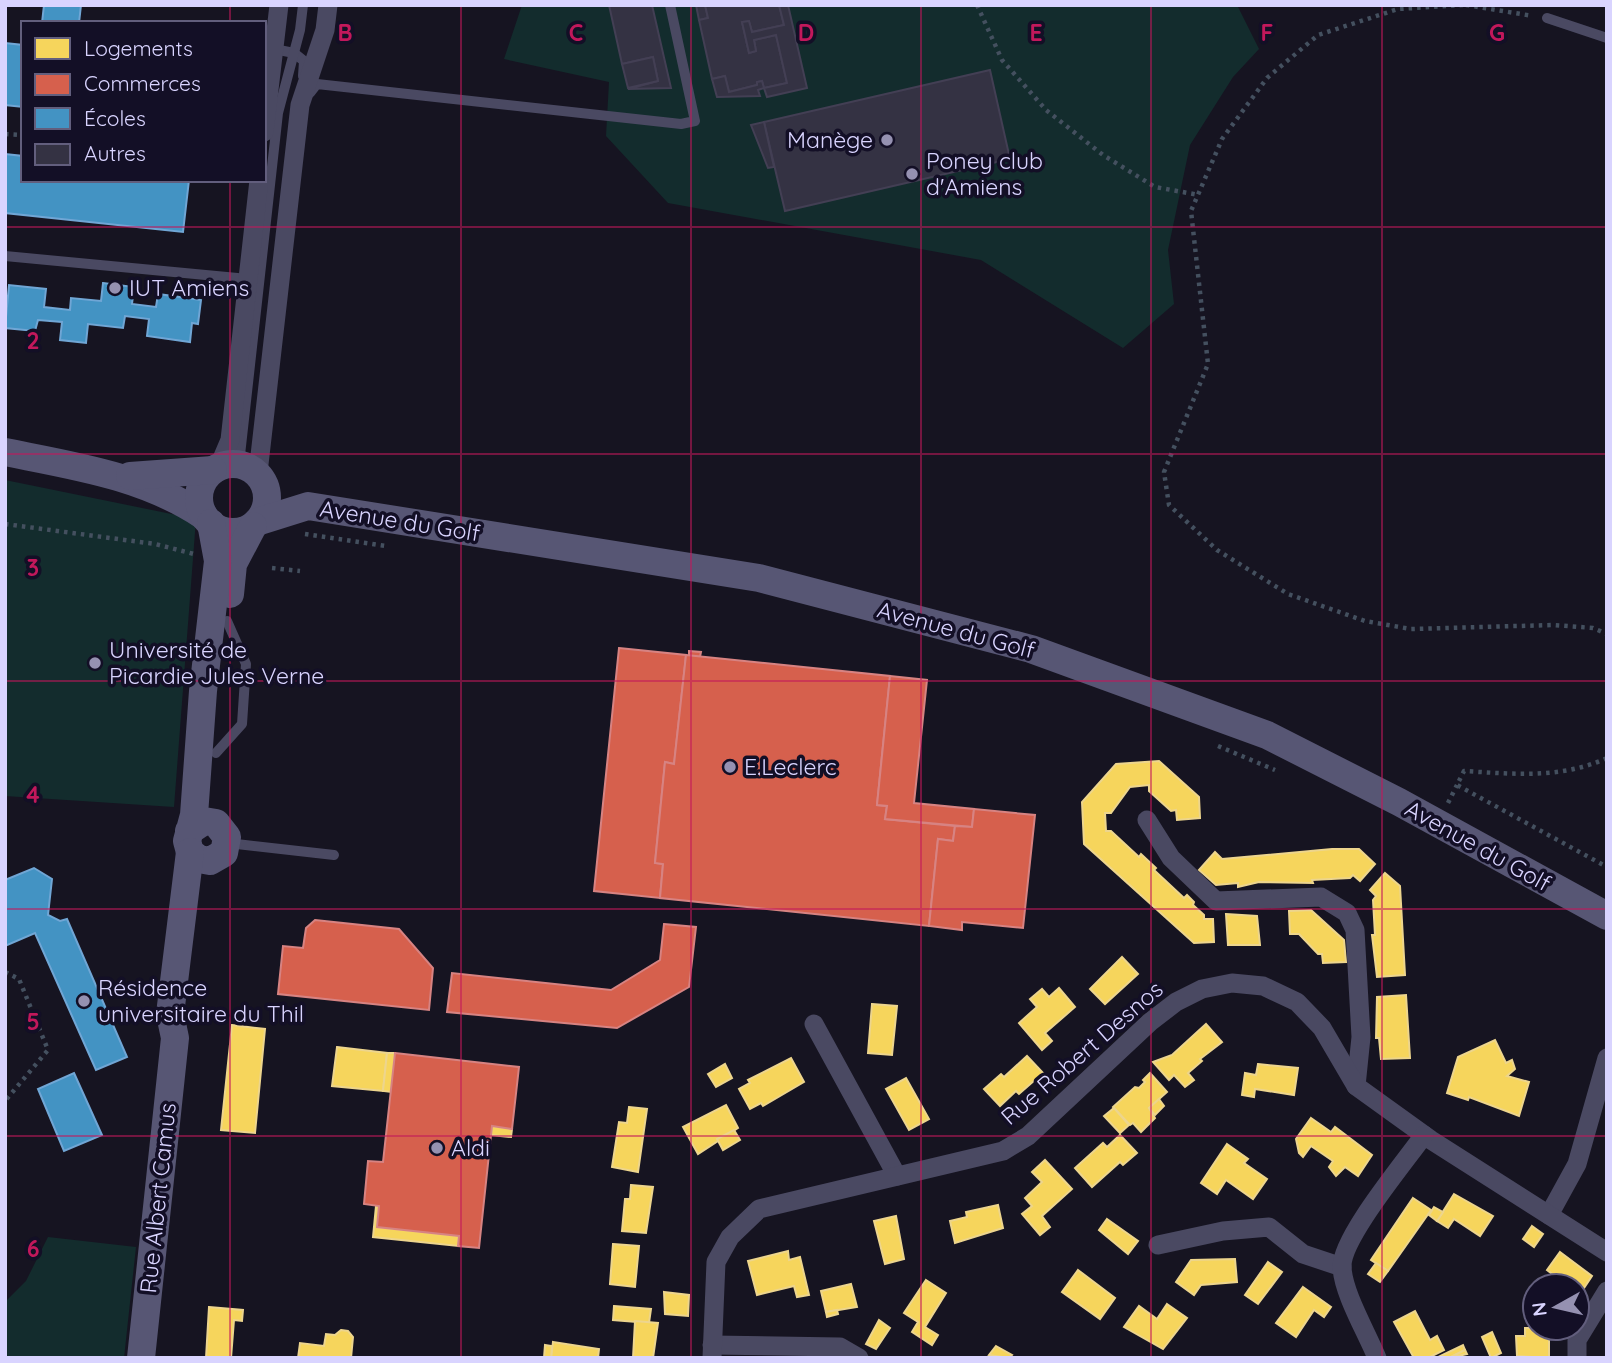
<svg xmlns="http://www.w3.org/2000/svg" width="1612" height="1363" font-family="Quicksand,sans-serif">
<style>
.green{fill:#132c2d}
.homes{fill:#f6d55c;stroke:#edd58d;stroke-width:2}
.shops{fill:#d6604d;stroke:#d78382;stroke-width:2}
.schools{fill:#4393c3;stroke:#70a6d5;stroke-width:2}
.building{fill:#343243;stroke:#433f54;stroke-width:2}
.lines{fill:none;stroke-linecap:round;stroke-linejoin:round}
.path{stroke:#44505f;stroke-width:4.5;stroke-dasharray:3.5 5;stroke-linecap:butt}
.lane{stroke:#4a4962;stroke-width:10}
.street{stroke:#4a4962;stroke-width:19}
.secondary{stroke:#575674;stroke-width:28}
.grid{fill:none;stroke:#c2185b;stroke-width:2;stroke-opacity:0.55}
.poi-dot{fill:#9591b1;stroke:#130f26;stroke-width:2.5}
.labels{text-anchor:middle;stroke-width:7;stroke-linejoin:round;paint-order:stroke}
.poi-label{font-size:23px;fill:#d9d4ff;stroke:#130f26;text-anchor:start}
.street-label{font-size:23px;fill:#d9d4ff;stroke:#130f26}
.grid-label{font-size:23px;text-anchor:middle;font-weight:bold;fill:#c2185b;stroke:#130f26;stroke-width:7;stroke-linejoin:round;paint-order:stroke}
</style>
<rect width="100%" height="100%" fill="#161421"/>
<g class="green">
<path d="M522 5H1237L1259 49 1233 77 1190 145 1168 250 1174 304 1123 348 981 260 668 203 606 136 609 82 504 59Z"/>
<path d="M5 480 196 519 174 807 5 796Z"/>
<path d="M48 1237 136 1247 124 1358H5V1302L26 1281Z"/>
</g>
<g class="homes">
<path d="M1159 761 1199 797 1200 818 1177 820 1176 810 1171 811 1149 791V785L1130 787 1111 813H1105L1106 831H1111L1139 857 1141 854 1156 868 1154 870 1184 898 1187 895 1194 902 1193 905 1204 915V919H1213L1214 942 1194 943 1084 844 1082 802 1116 764Z"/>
<path d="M1332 849H1359L1375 864 1360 881 1353 875 1350 878 1312 880 1313 883 1259 882 1238 887V883L1216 885 1199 870 1215 852 1222 859Z"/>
<path d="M1385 873 1400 886 1405 975 1377 977 1372 935H1375L1373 900 1376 896 1370 890Z"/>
<path d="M1311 910 1344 940 1346 962 1323 963 1322 954H1318L1299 934H1290L1289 911Z"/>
<path d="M1226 914 1257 916 1260 945H1228Z"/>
<path d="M1122 957 1138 974 1105 1004 1090 989Z"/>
<path d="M1059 988 1075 1007 1045 1033 1052 1041 1042 1050 1019 1023 1037 1007 1030 999 1042 989 1049 997Z"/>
<path d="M1406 995 1410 1058 1381 1059 1379 1038H1376L1377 997Z"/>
<path d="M872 1004 897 1006 892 1055 868 1053Z"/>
<path d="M1206 1024 1222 1042 1200 1059 1202 1061 1188 1073 1194 1080 1185 1087 1174 1075 1169 1080 1153 1062 1172 1055Z"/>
<path d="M232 1025 265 1029 255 1133 221 1130Z"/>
<path d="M1495 1040 1506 1063 1512 1060 1515 1069 1507 1076 1529 1082 1519 1116 1469 1097 1468 1100 1447 1093 1458 1057Z"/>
<path d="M337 1047 387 1053 383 1091 332 1086Z"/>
<path d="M387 1053H395L391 1092 383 1091Z"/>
<path d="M1027 1056 1043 1073 1019 1094 1016 1091 1000 1106 984 1089 1001 1074 1004 1077Z"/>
<path d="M791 1058 804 1082 763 1106 761 1103 750 1109 739 1089 750 1083 748 1080Z"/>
<path d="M725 1064 732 1078 716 1087 708 1074Z"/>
<path d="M1258 1064 1298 1068 1294 1095 1255 1089 1254 1097 1242 1095 1245 1073 1256 1075Z"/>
<path d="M1150 1073 1167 1092 1149 1108 1155 1118 1141 1132 1133 1123 1130 1125 1113 1107 1135 1087 1139 1088 1145 1082 1143 1080Z"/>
<path d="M906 1078 929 1119 909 1130 886 1089Z"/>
<path d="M1159 1099 1164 1106 1155 1115 1149 1108Z"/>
<path d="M726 1105 738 1128 698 1154 683 1127Z"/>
<path d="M629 1107 647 1109 638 1172 612 1167 619 1122 627 1123Z"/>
<path d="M1114 1108 1129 1125 1120 1133 1104 1116Z"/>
<path d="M1311 1118 1331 1132 1335 1127 1372 1155 1358 1176 1345 1167 1336 1176 1329 1167 1333 1161 1311 1146 1303 1157 1299 1153 1296 1139Z"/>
<path d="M492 1126 512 1129 511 1137 491 1135Z"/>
<path d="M734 1130 740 1140 723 1150 717 1139Z"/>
<path d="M1120 1135 1137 1153 1123 1165 1120 1162 1092 1187 1075 1168 1103 1143 1107 1147Z"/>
<path d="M1227 1144 1248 1159 1244 1163 1267 1179 1253 1199 1226 1180 1217 1194 1201 1183Z"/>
<path d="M1045 1160 1072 1189 1042 1216 1050 1227 1040 1235 1022 1214 1032 1206 1025 1198 1042 1182 1032 1172Z"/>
<path d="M631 1185 653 1187 646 1233 622 1231 625 1199H630Z"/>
<path d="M1454 1194 1493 1216 1480 1236 1454 1219 1448 1228 1437 1221Z"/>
<path d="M1413 1198 1431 1210 1388 1271 1371 1260Z"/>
<path d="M998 1205 1003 1228 955 1243 950 1221 967 1217 966 1212Z"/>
<path d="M376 1206H379L377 1227 459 1236 458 1246 373 1237Z"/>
<path d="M1434 1207 1443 1212 1437 1221 1429 1215Z"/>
<path d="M896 1216 904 1259 885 1264 874 1221Z"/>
<path d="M1107 1219 1138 1241 1128 1254 1099 1230Z"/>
<path d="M1532 1226 1543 1234 1534 1247 1523 1239Z"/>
<path d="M613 1244 639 1246 635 1287 610 1284Z"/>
<path d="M788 1251 789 1260 800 1257 809 1295 797 1297 794 1286 757 1295 748 1261Z"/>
<path d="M1560 1252 1592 1276 1580 1294 1577 1286H1568L1547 1270Z"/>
<path d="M1235 1259 1237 1282 1201 1285 1194 1295 1176 1282 1191 1260Z"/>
<path d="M1268 1262 1282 1272 1258 1304 1245 1295Z"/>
<path d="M1376 1263 1388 1271 1380 1282 1368 1274Z"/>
<path d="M1078 1270 1115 1298 1100 1319 1062 1292Z"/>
<path d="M926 1280 946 1293 925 1327 938 1335 932 1345 912 1332 918 1322 904 1313Z"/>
<path d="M851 1284 857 1307 826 1312 821 1291Z"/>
<path d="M1303 1287 1331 1307 1324 1317 1314 1310 1296 1337 1276 1323Z"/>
<path d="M664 1292 689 1295 688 1316 665 1314Z"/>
<path d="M1167 1304 1187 1318 1163 1349 1124 1327 1139 1306 1157 1319Z"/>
<path d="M614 1306 651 1309 649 1323 613 1320Z"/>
<path d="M209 1307 243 1310 242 1321 234 1320 231 1358H206Z"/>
<path d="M837 1310 838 1314 827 1317 826 1312Z"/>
<path d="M1415 1311 1430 1340 1437 1336 1444 1350 1428 1358H1414L1394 1322Z"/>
<path d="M879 1320 890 1328 876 1349 866 1344Z"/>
<path d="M635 1321 658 1323 653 1358H633Z"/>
<path d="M1525 1328H1549V1358L1517 1356 1516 1336H1525Z"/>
<path d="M341 1330 348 1331 353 1337 351 1358H298L300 1343 324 1346 326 1334 335 1335Z"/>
<path d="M1492 1332 1501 1353 1491 1358 1482 1337Z"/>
<path d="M553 1342 599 1349 598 1358H551Z"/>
<path d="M545 1345 552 1346 551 1358H544Z"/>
<path d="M1463 1345 1465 1350 1449 1358 1438 1357Z"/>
<path d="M996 1346 1012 1355 1009 1358 989 1355Z"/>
<path d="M1465 1350 1467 1354 1449 1358Z"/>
</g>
<g class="shops">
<path d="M619 648 686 655 674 764 665 762 655 863 663 864 660 898 594 891Z"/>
<path d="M689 651 701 652 700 657 689 656Z"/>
<path d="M686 655 890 676 877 805 887 806 885 819 955 826 953 841 938 839 929 926 660 898 663 864 655 863 665 762 674 764Z"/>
<path d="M890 676 927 680 914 803 974 809 972 827 885 819 887 806 877 805Z"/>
<path d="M974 809 1035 815 1023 928 962 922V930L929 926 938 839 953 841 955 826 972 827Z"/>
<path d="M315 920 399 929 433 968 429 1010 278 994 283 946 303 948 306 928Z"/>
<path d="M664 924 696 927 689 987 617 1028 447 1012 452 973 611 990 660 960Z"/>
<path d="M395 1053 519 1067 512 1129 492 1126 479 1248 458 1246 459 1236 377 1227 379 1206 364 1204 368 1161 383 1162Z"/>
</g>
<g class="schools">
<path d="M44 5H81L79 23H42Z"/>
<path d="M5 43 23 45V107L5 105Z"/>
<path d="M5 154 23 156V180H189L183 232 5 213Z"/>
<path d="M103 283 134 287 132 304 156 307 158 294 201 300 198 324 192 323 190 342 147 336 149 319 125 316 123 328 88 324 86 343 60 340 62 322 38 320 35 331 5 328 9 285 46 289 44 307 70 310 71 298 101 301Z"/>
<path d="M34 868 52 879 48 915 60 921 67 919 127 1057 96 1070 35 933 5 946V880Z"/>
<path d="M74 1073 102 1135 64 1151 38 1089Z"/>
</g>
<g class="building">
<path d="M609 5H652L671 88 628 89 658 81 653 57 622 64Z"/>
<path d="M696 5H705L708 18 699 20Z"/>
<path d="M705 5H779L784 25 752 32 749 21 742 22 749 53 756 51 754 40 776 35 787 83 764 88 762 81 757 82V85L729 92 725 76 712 79 699 20 708 18Z"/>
<path d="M779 5H788L807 88 767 97 764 88 787 83 776 35 754 40 756 51 749 53 742 22 749 21 752 32 784 25Z"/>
<path d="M653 57 658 81 628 88 622 64Z"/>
<path d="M990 70 1010 159 785 211 764 122Z"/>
<path d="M725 76 729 92 757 85V82L762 81 764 88 758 90 760 96 717 97 712 79Z"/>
<path d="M764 122 774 167 768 168 751 125Z"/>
</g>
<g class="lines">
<g class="path">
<path d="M977 5 1002 60 1046 110 1103 155 1155 187 1199 195"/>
<path d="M1463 5 1398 9 1318 35 1267 78 1222 139 1191 211 1208 364 1164 472 1169 505 1217 550 1288 594 1365 621 1411 629 1553 625 1593 628 1607 634"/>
<path d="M1466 5 1533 16"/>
<path d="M5 134 21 135"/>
<path d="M5 524 155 544 194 554"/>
<path d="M305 534 386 546"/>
<path d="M272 568 300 571"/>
<path d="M1218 746 1275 770"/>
<path d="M1607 758C1561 779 1514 774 1464 771L1457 785 1607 867"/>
<path d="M1448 803 1457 785"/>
<path d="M5 972 19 979 48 1050 5 1101"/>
</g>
<g class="lane">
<path d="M1547 18 1607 38"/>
<path d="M264 47 294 53 304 61 303 76"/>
<path d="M310 93 317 84 681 124 695 121 670 5"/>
<path d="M5 256 248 279"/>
<path d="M239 464 278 113 300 30 303 5"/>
<path d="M216 753 242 724 246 664 227 621"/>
<path d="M228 843 334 855"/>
</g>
<g class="street">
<path d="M264 132 279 5"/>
<path d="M219 466 230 440 259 180"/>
<path d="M258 473 300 105 325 30 328 5"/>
<path d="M1147 820 1171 858 1216 901 1321 897 1347 913 1355 930 1361 1037 1356 1086"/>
<path d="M814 1024 897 1176"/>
<path d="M1549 1215 1577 1164 1607 1058"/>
<path d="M1158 1245 1223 1231 1269 1227 1303 1254 1342 1267"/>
<path d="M712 1345 840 1347 859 1358"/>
<path d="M712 1358 716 1262 730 1237 759 1209 1003 1151 1028 1136 1150 1022 1176 1002 1202 989 1232 983 1263 986 1297 1002 1322 1028 1356 1086 1431 1140 1607 1252"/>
<path d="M1377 1358C1367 1333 1343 1293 1342 1267 1341 1238 1405 1162 1424 1135"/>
<path d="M1577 1358V1340L1607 1291"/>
</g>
<g class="secondary">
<path d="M5 452C75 466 144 476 204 516"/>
<circle cx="233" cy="498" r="34"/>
<path d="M130 476 213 470"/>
<path d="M257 522 308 506 759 578 1031 649 1267 735 1399 802 1607 916"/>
<path d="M230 594 233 564 253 526"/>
<path d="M189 831 204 821 216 823 227 837 224 853 210 861 199 859 190 852 187 841 194 815 203 691 218 561 211 523"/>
<path d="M141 1358 175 1038 170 1014 190 852"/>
</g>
</g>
<path class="grid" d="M230 5V23M461 5V1358M691 5V1358M921 5V1358M1151 5V1358M1382 5V1358M230 180V1358M5 227H1607M5 454H1607M5 681H1607M5 909H1607M5 1136H1607"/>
<g class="poi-dot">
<circle cx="887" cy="140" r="7"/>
<circle cx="912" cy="174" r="7"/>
<circle cx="115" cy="288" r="7"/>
<circle cx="95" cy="663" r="7"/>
<circle cx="730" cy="767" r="7"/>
<circle cx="84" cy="1001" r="7"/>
<circle cx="437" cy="1148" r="7"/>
</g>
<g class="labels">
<g class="poi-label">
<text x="873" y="148" text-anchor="end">Manège</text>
<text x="926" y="169">Poney club<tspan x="926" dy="26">d'Amiens</tspan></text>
<text x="129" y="296">IUT Amiens</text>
<text x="109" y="658">Université de<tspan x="109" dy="26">Picardie Jules Verne</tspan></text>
<text x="744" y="775">E.Leclerc</text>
<text x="98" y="996">Résidence<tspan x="98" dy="26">universitaire du Thil</tspan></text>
<text x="451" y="1156">Aldi</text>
</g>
<g class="street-label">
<text transform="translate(400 521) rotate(9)" y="8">Avenue du Golf</text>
<text transform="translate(956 630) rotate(15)" y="8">Avenue du Golf</text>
<text transform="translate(1478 846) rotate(29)" y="8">Avenue du Golf</text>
<text transform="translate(1082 1053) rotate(-41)" y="8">Rue Robert Desnos</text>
<text transform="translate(158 1198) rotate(-84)" y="8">Rue Albert Camus</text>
</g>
</g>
<g class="grid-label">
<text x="345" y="41">B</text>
<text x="576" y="41">C</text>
<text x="806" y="41">D</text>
<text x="1036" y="41">E</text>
<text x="1267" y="41">F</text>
<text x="1497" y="41">G</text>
<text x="33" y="349">2</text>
<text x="33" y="576">3</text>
<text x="33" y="803">4</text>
<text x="33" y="1030">5</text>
<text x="33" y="1257">6</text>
</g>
<rect width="1612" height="1363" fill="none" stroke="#d9d4ff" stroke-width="14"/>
<rect x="21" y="21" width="245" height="161" fill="#130f26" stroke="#625e7d" stroke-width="2"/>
<rect x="35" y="38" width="35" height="21" fill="#f6d55c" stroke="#625e7d" stroke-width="2"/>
<text x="84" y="56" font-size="21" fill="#d9d4ff">Logements</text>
<rect x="35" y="74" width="35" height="21" fill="#d6604d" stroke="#625e7d" stroke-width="2"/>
<text x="84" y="91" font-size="21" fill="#d9d4ff">Commerces</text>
<rect x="35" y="108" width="35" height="21" fill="#4393c3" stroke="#625e7d" stroke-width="2"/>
<text x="84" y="126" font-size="21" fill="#d9d4ff">Écoles</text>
<rect x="35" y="144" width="35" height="21" fill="#343243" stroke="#625e7d" stroke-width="2"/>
<text x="84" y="161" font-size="21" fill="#d9d4ff">Autres</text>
<g transform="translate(1556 1307) rotate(262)"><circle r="33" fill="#130f26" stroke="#625e7d" stroke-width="2"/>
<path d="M0-5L12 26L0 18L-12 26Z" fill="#9591b1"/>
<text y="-10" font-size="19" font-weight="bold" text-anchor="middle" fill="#d9d4ff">N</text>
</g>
</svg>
